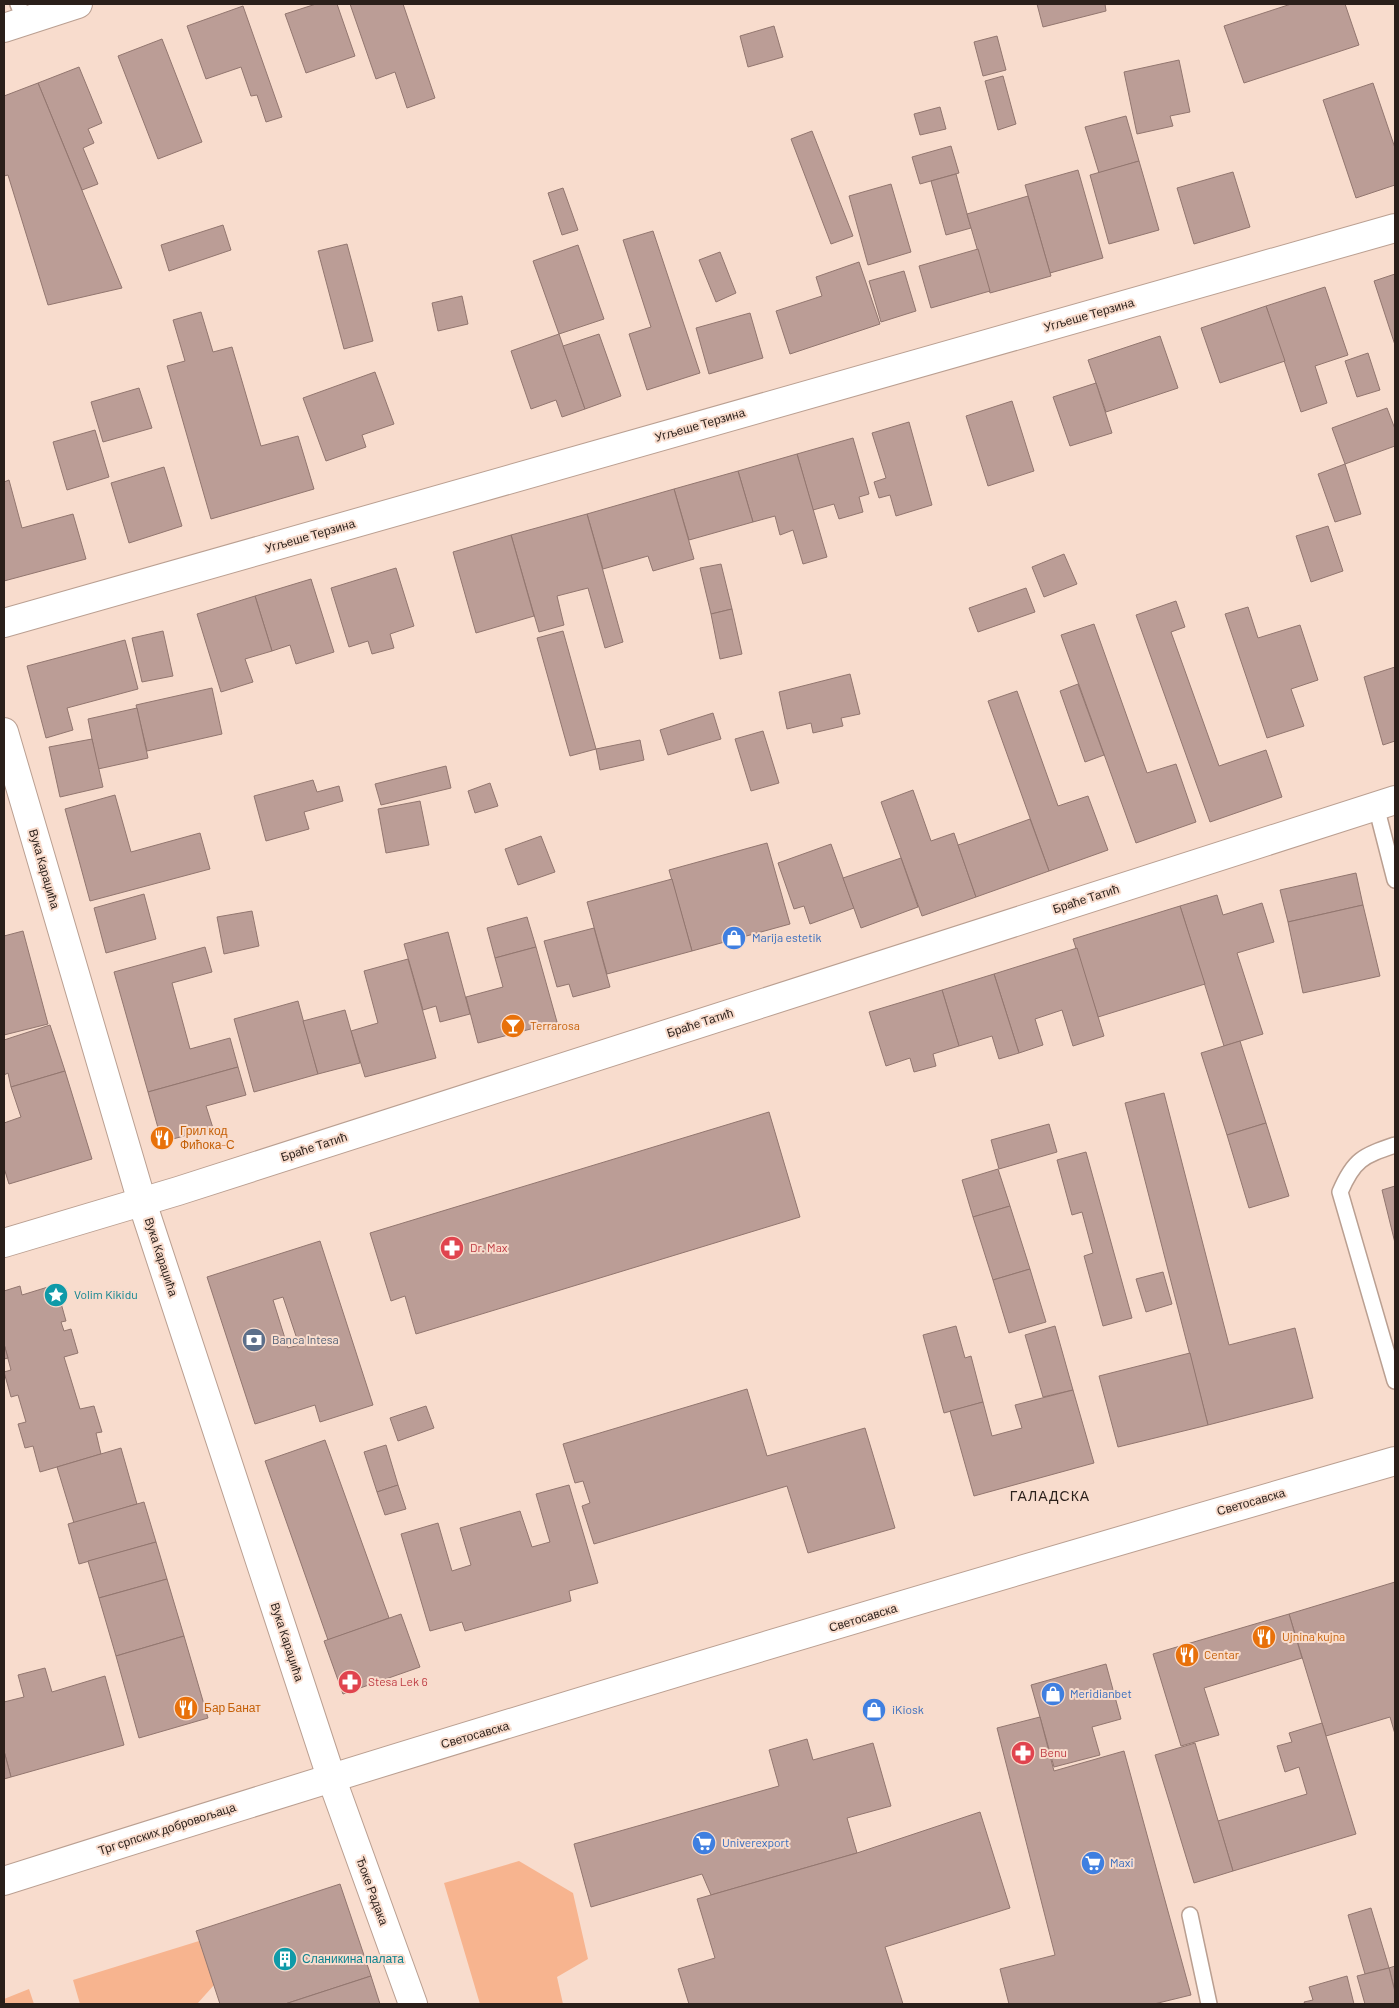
<svg xmlns="http://www.w3.org/2000/svg" width="1399" height="2008" font-family="Barlow,sans-serif">
<style>
.green{fill:#f7b48f}
.building{fill:#bb9d96;stroke:#92766f;fill-rule:evenodd}
.lines{fill:none;stroke-linecap:round;stroke-linejoin:round}
.lane-casing{stroke:#ba9f91;stroke-width:18}
.street-casing{stroke:#ba9f91;stroke-width:30}
.secondary-casing{stroke:#ba9f91;stroke-width:30}
.lane{stroke:#fff;stroke-width:15}
.street{stroke:#fff;stroke-width:28}
.secondary{stroke:#fff;stroke-width:28}
.labels{text-anchor:middle;stroke-width:4;stroke-linejoin:round;paint-order:stroke}
.street-label{font-size:12px;fill:#2a1f1a;stroke:#f8dccd}
.shop-label{font-size:12px;fill:#366cbe;stroke:#f8dccd;text-anchor:start}
.food-label{font-size:12px;fill:#c56008;stroke:#f8dccd;text-anchor:start}
.health-label{font-size:12px;fill:#be3a42;stroke:#f8dccd;text-anchor:start}
.culture-label{font-size:12px;fill:#0d838f;stroke:#f8dccd;text-anchor:start}
.service-label{font-size:12px;fill:#4e5e75;stroke:#f8dccd;text-anchor:start}
.neighbourhood-label{font-size:14px;letter-spacing:1px;fill:#2a1f1a;stroke:#f8dccd}
</style>
<rect width="100%" height="100%" fill="#f8dccd"/>
<g class="green">
<path d="M519 1861 573 1893 588 1959 557 1977 563 2004H480L444 1883Z"/>
<path d="M199 1941 214 1985 197 2004H80L73 1980Z"/>
<path d="M29 1989 34 2004H4V1999Z"/>
</g>
<g class="building">
<path d="M316 4H337L355 56 306 73 285 14Z"/>
<path d="M350 4H403L435 98 407 108 395 72 376 79Z"/>
<path d="M1037 4H1105L1106 11 1043 27Z"/>
<path d="M1291 4H1345L1359 45 1244 83 1224 26Z"/>
<path d="M243 6 282 117 266 122 257 95 251 96 241 67 206 79 187 26Z"/>
<path d="M774 26 783 57 748 67 740 36Z"/>
<path d="M997 36 1006 70 983 76 974 42Z"/>
<path d="M162 39 202 142 158 159 118 56Z"/>
<path d="M1179 60 1190 112 1170 116 1173 126 1137 134 1124 72Z"/>
<path d="M79 67 102 123 88 129 94 143 83 148 98 184 82 190 38 83Z"/>
<path d="M1003 76 1016 124 998 130 985 81Z"/>
<path d="M38 83 122 288 48 305 8 175 4 176V96Z"/>
<path d="M1373 83 1395 148V185L1356 198 1323 100Z"/>
<path d="M940 107 946 129 920 135 914 114Z"/>
<path d="M1126 116 1139 161 1099 173 1085 127Z"/>
<path d="M812 131 853 236 831 244 791 139Z"/>
<path d="M951 146 959 173 920 184 912 157Z"/>
<path d="M1139 161 1159 230 1109 244 1090 175Z"/>
<path d="M1078 170 1103 258 1050 273 1025 185Z"/>
<path d="M1233 172 1250 227 1194 244 1177 188Z"/>
<path d="M956 174 971 228 946 235 931 181Z"/>
<path d="M891 184 911 252 868 265 849 196Z"/>
<path d="M563 188 578 230 562 235 548 193Z"/>
<path d="M1028 196 1051 276 990 293 967 214Z"/>
<path d="M223 225 231 250 169 271 161 245Z"/>
<path d="M653 231 700 373 647 390 629 334 651 327 623 240Z"/>
<path d="M347 244 373 341 344 349 318 251Z"/>
<path d="M578 245 604 319 559 334 533 261Z"/>
<path d="M978 249 990 291 931 308 919 266Z"/>
<path d="M720 252 736 293 716 302 699 260Z"/>
<path d="M859 262 880 324 790 354 776 311 822 296 816 277Z"/>
<path d="M904 271 916 311 881 322 869 281Z"/>
<path d="M1395 274V345L1374 281Z"/>
<path d="M1325 287 1348 355 1315 366 1327 403 1301 412 1266 306Z"/>
<path d="M462 296 468 324 438 331 432 303Z"/>
<path d="M1266 306 1285 361 1220 383 1201 328Z"/>
<path d="M201 312 213 352 232 347 261 446 298 436 314 489 211 519 167 366 185 361 173 320Z"/>
<path d="M750 313 763 358 709 374 696 328Z"/>
<path d="M559 334 585 409 562 417 556 400 531 409 511 351Z"/>
<path d="M599 334 621 396 585 409 563 346Z"/>
<path d="M1160 336 1178 388 1106 412 1088 360Z"/>
<path d="M1368 353 1380 390 1357 397 1345 361Z"/>
<path d="M375 372 394 424 362 435 366 447 326 461 303 398Z"/>
<path d="M1096 383 1112 433 1070 446 1053 397Z"/>
<path d="M139 388 152 428 103 442 91 402Z"/>
<path d="M1012 401 1034 471 988 486 966 416Z"/>
<path d="M1387 408 1395 429V446L1345 464 1332 428Z"/>
<path d="M909 422 932 505 896 516 890 495 879 498 874 482 886 478 872 433Z"/>
<path d="M95 430 109 477 67 490 53 442Z"/>
<path d="M853 438 869 494 859 497 863 512 839 519 834 504 813 510 797 454Z"/>
<path d="M797 454 827 557 803 564 793 530 780 535 775 516 753 522 738 471Z"/>
<path d="M1345 464 1361 514 1335 522 1318 474Z"/>
<path d="M164 467 182 526 129 543 111 483Z"/>
<path d="M738 471 753 522 689 540 674 489Z"/>
<path d="M9 480 22 528 73 514 86 559 4 581V482Z"/>
<path d="M674 489 694 559 653 571 648 556 603 569 587 514Z"/>
<path d="M587 514 623 642 605 648 588 588 557 596 564 625 539 632 511 535Z"/>
<path d="M1328 526 1343 571 1311 582 1296 536Z"/>
<path d="M511 535 534 616 476 633 453 552Z"/>
<path d="M1064 554 1077 584 1044 597 1032 567Z"/>
<path d="M721 564 732 609 711 614 700 568Z"/>
<path d="M396 568 414 626 390 634 394 648 372 654 368 641 349 647 331 588Z"/>
<path d="M311 579 334 652 296 664 290 645 272 651 255 596Z"/>
<path d="M1026 588 1035 612 978 632 969 608Z"/>
<path d="M255 596 272 651 245 659 253 682 221 692 197 614Z"/>
<path d="M1176 601 1185 627 1171 632 1219 766 1266 750 1282 797 1210 822 1136 615Z"/>
<path d="M1248 607 1258 638 1300 625 1318 680 1291 689 1304 726 1267 738 1225 614Z"/>
<path d="M732 609 742 654 720 659 711 614Z"/>
<path d="M1094 624 1147 773 1176 764 1196 822 1136 843 1061 635Z"/>
<path d="M163 631 173 676 142 682 132 638Z"/>
<path d="M563 631 596 749 570 756 537 638Z"/>
<path d="M125 640 138 689 67 708 73 730 46 738 27 666Z"/>
<path d="M1395 667V741L1383 745 1364 677Z"/>
<path d="M850 674 860 714 841 718 843 726 813 733 811 723 787 729 779 692Z"/>
<path d="M1078 684 1104 755 1085 762 1060 691Z"/>
<path d="M212 688 222 734 147 751 136 705Z"/>
<path d="M1017 691 1058 806 1088 796 1108 850 1049 871 988 701Z"/>
<path d="M137 708 148 758 98 769 88 719Z"/>
<path d="M713 713 721 739 668 755 660 730Z"/>
<path d="M763 731 779 783 751 791 735 739Z"/>
<path d="M92 739 103 787 60 797 49 747Z"/>
<path d="M640 740 644 760 600 770 596 749Z"/>
<path d="M446 766 451 788 381 805 375 784Z"/>
<path d="M313 780 317 792 339 786 343 801 304 812 309 829 266 841 254 796Z"/>
<path d="M490 783 498 806 475 813 468 791Z"/>
<path d="M913 790 931 841 954 833 976 897 922 916 881 802Z"/>
<path d="M115 795 131 852 200 833 210 869 90 901 65 809Z"/>
<path d="M420 801 429 845 386 853 378 809Z"/>
<path d="M1030 819 1049 871 976 897 958 845Z"/>
<path d="M541 836 555 872 518 885 505 849Z"/>
<path d="M767 843 790 924 692 951 669 870Z"/>
<path d="M831 844 854 908 810 924 804 906 794 909 778 863Z"/>
<path d="M901 858 918 907 861 928 843 878Z"/>
<path d="M1356 873 1363 905 1288 922 1280 890Z"/>
<path d="M672 879 692 951 607 974 587 902Z"/>
<path d="M144 894 156 939 106 953 94 908Z"/>
<path d="M1217 895 1223 915 1262 903 1274 942 1237 953 1263 1034 1224 1046 1180 906Z"/>
<path d="M1363 905 1380 976 1303 993 1288 922Z"/>
<path d="M1180 906 1205 984 1098 1017 1073 939Z"/>
<path d="M252 911 259 946 224 954 217 917Z"/>
<path d="M527 917 536 947 495 958 487 928Z"/>
<path d="M594 928 610 987 573 997 569 984 557 987 544 941Z"/>
<path d="M23 931 48 1024 4 1035V936Z"/>
<path d="M448 932 470 1014 440 1022 436 1006 423 1010 404 944Z"/>
<path d="M205 947 212 972 172 983 190 1049 230 1038 238 1067 148 1092 114 972Z"/>
<path d="M536 947 557 1022 478 1043 466 997 503 987 495 958Z"/>
<path d="M1077 948 1104 1036 1073 1046 1062 1010 1035 1019 1043 1045 1019 1053 994 974Z"/>
<path d="M408 959 436 1058 365 1077 351 1031 378 1023 364 971Z"/>
<path d="M994 974 1019 1053 999 1059 992 1036 959 1046 942 990Z"/>
<path d="M942 990 959 1046 933 1054 936 1066 914 1072 910 1058 886 1066 869 1012Z"/>
<path d="M298 1001 318 1074 254 1092 234 1019Z"/>
<path d="M345 1010 360 1063 318 1074 303 1021Z"/>
<path d="M50 1025 65 1071 11 1087 8 1073 4 1075V1040Z"/>
<path d="M1240 1041 1266 1123 1227 1135 1201 1053Z"/>
<path d="M238 1067 246 1095 206 1106 213 1128 162 1142 148 1092Z"/>
<path d="M65 1071 92 1159 9 1184 4 1168V1123L21 1117 11 1087Z"/>
<path d="M1164 1093 1229 1345 1295 1328 1313 1398 1208 1425 1125 1103Z"/>
<path d="M769 1112 800 1217 416 1334 405 1296 391 1301 370 1233Z"/>
<path d="M1266 1123 1289 1196 1249 1208 1227 1135Z"/>
<path d="M1049 1124 1057 1152 999 1169 991 1140Z"/>
<path d="M1086 1152 1132 1318 1103 1326 1084 1256 1093 1253 1082 1212 1072 1215 1057 1160Z"/>
<path d="M998 1169 1010 1206 973 1217 962 1180Z"/>
<path d="M1395 1186V1243L1382 1190Z"/>
<path d="M1010 1206 1030 1269 993 1280 973 1217Z"/>
<path d="M320 1241 373 1405 320 1422 315 1405 255 1424 207 1277ZM283 1297 299 1345 288 1348 273 1300Z"/>
<path d="M1030 1269 1046 1322 1009 1333 993 1280Z"/>
<path d="M1163 1272 1172 1304 1146 1312 1136 1279Z"/>
<path d="M20 1286 22 1295 48 1287 51 1298 59 1296 66 1321 61 1322 64 1331 71 1329 78 1353 64 1357 80 1409 94 1406 102 1432 96 1433 101 1454 40 1472 33 1446 25 1448 18 1424 26 1422 18 1395 11 1397 4 1372 11 1370 4 1344V1291Z"/>
<path d="M956 1326 965 1358 971 1356 983 1402 944 1413 923 1335Z"/>
<path d="M1055 1326 1073 1390 1043 1397 1025 1335Z"/>
<path d="M4 1344 8 1358 4 1359Z"/>
<path d="M1190 1353 1208 1425 1118 1447 1099 1376Z"/>
<path d="M747 1389 767 1456 865 1428 895 1528 808 1553 787 1486 594 1544 582 1506 590 1503 583 1481 575 1483 563 1444Z"/>
<path d="M1073 1390 1094 1463 974 1496 950 1411 983 1402 992 1436 1022 1428 1015 1405Z"/>
<path d="M426 1406 434 1428 398 1441 390 1418Z"/>
<path d="M325 1440 389 1618 328 1640 265 1461Z"/>
<path d="M386 1445 398 1485 377 1492 364 1452Z"/>
<path d="M121 1448 137 1504 74 1523 57 1467Z"/>
<path d="M398 1485 406 1509 385 1515 377 1492Z"/>
<path d="M569 1485 598 1583 569 1591 571 1601 465 1631 462 1622 430 1631 401 1534 438 1523 452 1571 471 1565 460 1528 520 1511 532 1547 550 1542 536 1494Z"/>
<path d="M144 1502 156 1542 79 1564 68 1524Z"/>
<path d="M156 1542 167 1579 99 1598 88 1561Z"/>
<path d="M167 1579 184 1636 116 1656 99 1598Z"/>
<path d="M1395 1582V1734L1390 1717 1326 1736 1289 1614Z"/>
<path d="M401 1614 420 1667 343 1694 324 1641Z"/>
<path d="M1289 1614 1302 1658 1204 1688 1219 1735 1181 1746 1153 1654Z"/>
<path d="M184 1636 208 1718 139 1738 116 1656Z"/>
<path d="M1106 1664 1121 1719 1092 1727 1100 1755 1054 1767 1031 1685Z"/>
<path d="M45 1668 52 1692 105 1676 124 1745 11 1777 4 1751V1702L24 1697 18 1675Z"/>
<path d="M1040 1717 1054 1771 1124 1751 1191 1995 1154 2004H1009L1000 1969 1055 1955 997 1728Z"/>
<path d="M1322 1723 1356 1834 1233 1871 1218 1821 1307 1794 1299 1767 1285 1772 1277 1746 1292 1742 1289 1733Z"/>
<path d="M807 1739 813 1760 873 1743 891 1806 847 1818 857 1853 711 1895 702 1874 591 1907 574 1844 779 1786 769 1750Z"/>
<path d="M1195 1743 1233 1871 1194 1883 1155 1755Z"/>
<path d="M4 1751 11 1777 4 1779Z"/>
<path d="M980 1812 1010 1908 885 1947 903 2004H689L678 1969 715 1958 697 1899 857 1853Z"/>
<path d="M340 1884 371 1976 285 2004H220L196 1931Z"/>
<path d="M1371 1908 1389 1968 1365 1974 1348 1915Z"/>
<path d="M1395 1966V1992L1389 1968Z"/>
<path d="M1389 1968 1395 1992V2004H1365L1357 1976Z"/>
<path d="M371 1976 380 2004H285Z"/>
<path d="M1347 1976 1354 2004H1305L1304 2002 1313 2000 1309 1987Z"/>
</g>
<g class="lines">
<g class="lane-casing">
<g id="lane">
<path d="M18 4 25 21"/>
<path d="M1376 806 1395 880"/>
<path d="M1395 1145C1363 1156 1354 1159 1340 1192L1395 1381"/>
<path d="M1190 1915 1209 2004"/>
</g>
</g>
<g class="street-casing">
<g id="street">
<path d="M4 623 1395 228"/>
<path d="M4 732 142 1202 331 1777 413 2004"/>
<path d="M4 1243 178 1191 1395 800"/>
<path d="M4 1881C465 1734 930 1595 1395 1461"/>
</g>
</g>
<g class="secondary-casing">
<path id="secondary" d="M4 28 78 4"/>
</g>
<use href="#lane" class="lane"/>
<use href="#street" class="street"/>
<use href="#secondary" class="secondary"/>
</g>
<defs>
<g id="shop-disc" transform="scale(1.25)"><circle r="9.5" fill="#3f7fe0" stroke="#f8dccd"/><path d="M-5-2.5h2.3a2.7 3.5 0 0 1 5.4 0H5L5.5 6h-11ZM-1.5-2.5h3a1.5 2.3 0 0 0-3 0Z" fill="#fff"/></g>
<g id="bar-disc" transform="scale(1.25)"><circle r="9.5" fill="#e8710a" stroke="#f8dccd"/><path d="M-6-5H6L.8 .8V4.5H3.5V6h-7V4.5H-.8V.8Z" fill="#fff"/></g>
<g id="restaurant-disc" transform="scale(1.25)"><circle r="9.5" fill="#e8710a" stroke="#f8dccd"/><path d="M-5-6h1v4h1v-4h1v4h1v-4h1v5L-1.5 .5V6h-2V.5L-5-1ZM5-6V6H3V1.5H1.5Q1.5-4 5-6Z" fill="#fff"/></g>
<g id="pharmacy-disc" transform="scale(1.25)"><circle r="9.5" fill="#e0444e" stroke="#f8dccd"/><path d="M-2-6h4v4h4v4h-4v4h-4v-4h-4v-4h4Z" fill="#fff"/></g>
<g id="sight-disc" transform="scale(1.25)"><circle r="9.5" fill="#0f9aa8" stroke="#f8dccd"/><path d="M0-6L1.8-2.2L6-1.7L2.9 1.2L3.7 5.4L0 3.3L-3.7 5.4L-2.9 1.2L-6-1.7L-1.8-2.2Z" fill="#fff"/></g>
<g id="bank-disc" transform="scale(1.25)"><circle r="9.5" fill="#5c6f8a" stroke="#f8dccd"/><path d="M-6-4H6V4H-6ZM0-2.3a2.3 2.3 0 1 0 0 4.6a2.3 2.3 0 1 0 0-4.6Z" fill="#fff"/></g>
<g id="supermarket-disc" transform="scale(1.25)"><circle r="9.5" fill="#3f7fe0" stroke="#f8dccd"/><path d="M-6-5.5h2.5l.6 2H6L4.5 2H-2.5L-4.4-4H-6ZM-1.5 3.2a1.3 1.3 0 1 0 .1 0ZM3 3.2a1.3 1.3 0 1 0 .1 0Z" fill="#fff"/></g>
<g id="building-disc" transform="scale(1.25)"><circle r="9.5" fill="#0f9aa8" stroke="#f8dccd"/><path d="M-4-6H4V6H1V3H-1V6H-4ZM-2.5-4.3h1.7v1.8h-1.7ZM.8-4.3h1.7v1.8H.8ZM-2.5-1h1.7V.8h-1.7ZM.8-1h1.7V.8H.8Z" fill="#fff"/></g>
</defs>
<g fill-rule="evenodd">
<use href="#shop-disc" x="734" y="938"/>
<use href="#bar-disc" x="513" y="1026"/>
<use href="#restaurant-disc" x="162" y="1138"/>
<use href="#pharmacy-disc" x="452" y="1248"/>
<use href="#sight-disc" x="56" y="1295"/>
<use href="#bank-disc" x="254" y="1340"/>
<use href="#restaurant-disc" x="1264" y="1637"/>
<use href="#restaurant-disc" x="1187" y="1655"/>
<use href="#pharmacy-disc" x="350" y="1682"/>
<use href="#shop-disc" x="1053" y="1694"/>
<use href="#restaurant-disc" x="186" y="1708"/>
<use href="#shop-disc" x="874" y="1710"/>
<use href="#pharmacy-disc" x="1023" y="1753"/>
<use href="#supermarket-disc" x="704" y="1843"/>
<use href="#supermarket-disc" x="1093" y="1863"/>
<use href="#building-disc" x="285" y="1959"/>
</g>
<g class="labels">
<g class="street-label">
<text transform="translate(1089 315) rotate(-16)" y="4">Угљеше Терзина</text>
<text transform="translate(700 425) rotate(-16)" y="4">Угљеше Терзина</text>
<text transform="translate(310 536) rotate(-16)" y="4">Угљеше Терзина</text>
<text transform="translate(44 869) rotate(74)" y="4">Вука Караџића</text>
<text transform="translate(1086 899) rotate(-18)" y="4">Браће Татић</text>
<text transform="translate(700 1023) rotate(-18)" y="4">Браће Татић</text>
<text transform="translate(314 1147) rotate(-18)" y="4">Браће Татић</text>
<text transform="translate(161 1257) rotate(72)" y="4">Вука Караџића</text>
<text transform="translate(1251 1502) rotate(-16)" y="4">Светосавска</text>
<text transform="translate(863 1618) rotate(-17)" y="4">Светосавска</text>
<text transform="translate(287 1642) rotate(72)" y="4">Вука Караџића</text>
<text transform="translate(475 1735) rotate(-16)" y="4">Светосавска</text>
<text transform="translate(167 1829) rotate(-18)" y="4">Трг српских добровољаца</text>
<text transform="translate(372 1891) rotate(70)" y="4">Ђоке Радака</text>
</g>
<g class="shop-label">
<text x="752" y="942">Marija estetik</text>
<text x="1070" y="1698">Meridianbet</text>
<text x="892" y="1714">iKiosk</text>
<text x="722" y="1847">Univerexport</text>
<text x="1110" y="1867">Maxi</text>
</g>
<g class="food-label">
<text x="530" y="1030">Terrarosa</text>
<text x="180" y="1135">Грил код<tspan x="180" dy="14">Фићока-С</tspan></text>
<text x="1282" y="1641">Ujnina kujna</text>
<text x="1204" y="1659">Centar</text>
<text x="204" y="1712">Бар Банат</text>
</g>
<g class="health-label">
<text x="470" y="1252">Dr. Max</text>
<text x="368" y="1686">Stesa Lek 6</text>
<text x="1040" y="1757">Benu</text>
</g>
<g class="culture-label">
<text x="74" y="1299">Volim Kikidu</text>
<text x="302" y="1963">Сланикина палата</text>
</g>
<g class="service-label">
<text x="272" y="1344">Banca Intesa</text>
</g>
<g class="neighbourhood-label">
<text x="1050" y="1501">ГАЛАДСКА</text>
</g>
</g>
<rect width="1399" height="2008" fill="none" stroke="#2a1f1a" stroke-width="10"/>
</svg>
